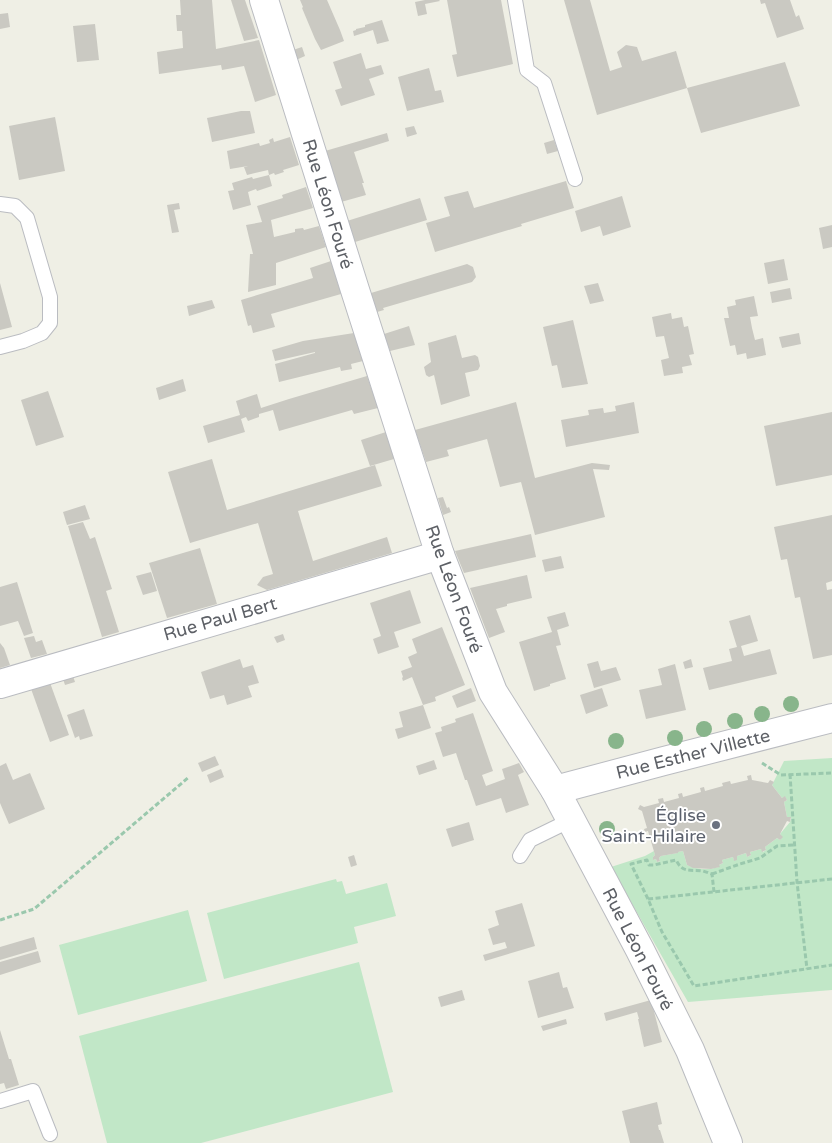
<svg xmlns="http://www.w3.org/2000/svg" width="832" height="1143" font-family="'Varela Round',sans-serif">
<style>
.green{fill:#c1e7c7}
.building{fill:#cac9c2}
.lines{fill:none;stroke-linecap:round;stroke-linejoin:round}
.service-casing{stroke:#babcc1;stroke-width:16}
.minor-casing{stroke:#babcc1;stroke-width:30}
.path{stroke:#9ac8ad;stroke-width:3;stroke-dasharray:5 2.5;stroke-linecap:butt}
.service{stroke:#fff;stroke-width:14}
.minor{stroke:#fff;stroke-width:28}
.tree{fill:#88b58b}
.worship-dot{fill:#6b7280;stroke:#fff;stroke-width:2}
.labels{text-anchor:middle;stroke-width:4;stroke-linejoin:round;paint-order:stroke}
.street-label{font-size:18px;fill:#5d6066;stroke:#fff}
.worship-label{font-size:18px;fill:#5b616d;stroke:#fff;text-anchor:end}
</style>
<rect width="100%" height="100%" fill="#efefe5"/>
<g class="green">
<path d="M832 758V990L688 1002 611 867 645 856 654 851 655 855 653 857V860L656 859 657 862 660 861 659 858 661 856 677 853 678 852 683 851 687 865C697 870 709 870 719 867V865L723 863 722 860 733 857 734 860H737V856L746 853 747 857 751 855 750 852 761 849 763 852 766 850 765 847 777 838 780 840 782 837 780 834 790 822 791 818 787 817 784 802 787 800 785 797 782 798 772 785 784 761Z"/>
<path d="M336 879 337 882 342 881 346 894 387 883 396 916 354 927 358 943 224 979 207 913Z"/>
<path d="M188 910 207 981 78 1015 59 945Z"/>
<path d="M359 962 393 1092 201 1143H107L79 1036Z"/>
</g>
<g class="building">
<path d="M180 0H212L216 49 259 40 276 95 255 102 244 66 222 70 221 65 159 74 157 52 183 48 182 31H177L176 15H181Z"/>
<path d="M231 0H245L258 38 244 41Z"/>
<path d="M300 0H327L340 30 344 41 321 50 315 39 302 8 303 7Z"/>
<path d="M425 0H439L440 1 425 4 427 14 418 16 415 2Z"/>
<path d="M447 0H501L513 64 457 77 452 55 457 54Z"/>
<path d="M564 0H590L610 71 622 67 617 52 626 45 637 47 642 61 676 51 687 88 597 115Z"/>
<path d="M760 0H790L796 17 799 15 804 29 777 38 765 3 761 4Z"/>
<path d="M8 13 10 27 0 29V14Z"/>
<path d="M382 20 389 41 377 44 373 30 354 36 353 31 356 30V29L365 27V25Z"/>
<path d="M95 24 99 60 77 62 73 26Z"/>
<path d="M302 47 305 56 296 60 293 50Z"/>
<path d="M361 53 366 69 381 65 384 74 369 79 375 95 341 106 335 90 342 88 333 62Z"/>
<path d="M785 62 800 106 701 133 687 88Z"/>
<path d="M429 68 435 91 441 90 444 102 407 111 398 77Z"/>
<path d="M241 111H250L255 133 212 142 207 118Z"/>
<path d="M55 117 65 171 19 180 9 126Z"/>
<path d="M414 126 417 134 407 137 405 128Z"/>
<path d="M387 133 389 141 354 152 364 183H362L366 195 341 202 325 151Z"/>
<path d="M290 137 299 165 283 170 284 172 275 175 274 173 269 175 268 170 247 175 244 167 248 166 230 169 227 151 259 143 260 146 270 143 269 140 273 138 274 142Z"/>
<path d="M554 140 558 151 547 154 544 143Z"/>
<path d="M269 175 272 186 257 191 256 189 248 192 251 205 233 210 228 191 234 190 232 183 252 177 253 179Z"/>
<path d="M566 181 574 208 521 224 522 226 435 252 426 223 450 216 444 197 468 191 474 208Z"/>
<path d="M306 187 313 208 271 220 274 237 295 232V229L303 228 304 230 319 226 326 247 276 263V285L248 292 250 254H253L246 225 262 222 257 206 283 198 282 195Z"/>
<path d="M622 196 631 227 603 236 600 226 581 232 575 211Z"/>
<path d="M420 198 427 220 355 242 347 221Z"/>
<path d="M179 203 180 209 174 210 179 232 172 233 167 205Z"/>
<path d="M832 225V247L823 249 819 228Z"/>
<path d="M784 259 788 280 768 284 764 263Z"/>
<path d="M331 261 341 294 271 314 275 327 253 333 251 325 248 326 241 300 313 278 310 268Z"/>
<path d="M467 264 473 267 476 277 472 282 383 308 384 310 377 312 371 293Z"/>
<path d="M0 283 12 327 0 330Z"/>
<path d="M598 283 604 301 590 304 584 286Z"/>
<path d="M790 288 792 299 772 303 770 292Z"/>
<path d="M754 296 758 316 750 317 752 328 755 340 763 338 766 355 747 359 746 353 737 355 735 345 730 346 724 318H729L727 307 736 305 735 300Z"/>
<path d="M212 300 215 308 189 316 187 306Z"/>
<path d="M671 313 672 319 682 317 684 327 688 326 694 354 689 355 692 365 682 367 683 373 664 376 661 360 669 358 664 336 656 337 652 317Z"/>
<path d="M573 320 588 384 562 388 557 365 552 366 543 327Z"/>
<path d="M409 326 415 345 390 351 384 334Z"/>
<path d="M354 333 363 361 351 364 352 369 341 371 340 367 279 382 275 364 315 353V352L275 361 272 350 303 341Z"/>
<path d="M799 333 801 344 782 348 779 337Z"/>
<path d="M456 335 462 358 475 355 478 357 480 366 478 370 465 373 470 396 441 405 434 375 429 377 426 375 424 367 431 362 428 343Z"/>
<path d="M367 376 378 408 354 414 352 410 279 431 273 410 259 414V417L248 421 246 417 241 419 245 432 208 443 203 426 240 415 236 401 257 394 261 408 289 399Z"/>
<path d="M183 379 186 391 159 400 156 388Z"/>
<path d="M48 391 64 437 36 446 21 400Z"/>
<path d="M516 402 535 478 592 463 610 465 609 470 593 469 605 517 535 535 521 482 500 487 487 439 447 450 449 456 426 462 415 430Z"/>
<path d="M634 402 639 433 566 447 561 420 589 415 588 410 603 408 604 413 616 411 615 406Z"/>
<path d="M832 412V475L776 486 764 426Z"/>
<path d="M386 432 394 459 370 466 361 440Z"/>
<path d="M212 459 227 510 375 465 382 486 298 511 313 561 387 537 392 553 267 590 257 585 263 577 273 574 258 523 190 543 168 472Z"/>
<path d="M443 497 447 508 449 507 451 512 443 515 438 498Z"/>
<path d="M85 505 90 519 67 525 63 512Z"/>
<path d="M832 515V581L826 583 827 590 832 589V655L813 659 800 597 795 598 787 559 781 560 774 527Z"/>
<path d="M83 522 90 539 95 537 112 589 106 591 119 632 102 637 68 526Z"/>
<path d="M531 534 536 557 464 573 455 551Z"/>
<path d="M200 548 217 604 167 618 149 563Z"/>
<path d="M561 556 564 568 545 572 542 560Z"/>
<path d="M151 572 157 591 143 595 136 576Z"/>
<path d="M527 575 532 598 507 604V606L496 609 505 632 489 638 470 588Z"/>
<path d="M17 582 33 633 24 636 18 621 0 626V587Z"/>
<path d="M410 590 421 623 394 632 399 647 378 654 373 639 381 636 370 603Z"/>
<path d="M565 612 569 626 557 630 561 645 556 646 566 679 550 684V686L534 691 519 642 552 632 547 617Z"/>
<path d="M750 615 758 641 741 646 744 656 770 649 777 674 709 690 703 668 732 661 729 649 737 647 729 621Z"/>
<path d="M442 627 465 685 435 697 436 701 423 705 431 728 398 739 395 729 403 727 399 712 423 705 412 677 403 681 402 678 403 677 401 671 412 667 408 657 417 653 412 639Z"/>
<path d="M283 634 285 640 277 643 274 637Z"/>
<path d="M34 636 36 642 42 640 47 654 31 658 24 638Z"/>
<path d="M0 643 4 648 10 665 0 668Z"/>
<path d="M240 659 243 668 253 665 259 683 248 686 252 697 227 705 224 695 210 699 201 672Z"/>
<path d="M691 659 693 667 685 669 683 662Z"/>
<path d="M598 661 601 671 616 667 621 680 594 688 587 664Z"/>
<path d="M675 664 686 710 646 719 639 690 662 685 658 669Z"/>
<path d="M72 673 75 682 65 685 62 676Z"/>
<path d="M49 680 69 735 50 742 30 686Z"/>
<path d="M471 688 476 701 457 708 452 696Z"/>
<path d="M602 688 608 706 586 714 580 695Z"/>
<path d="M84 709 93 736 80 740 79 736 75 738 67 715Z"/>
<path d="M473 713 493 771 482 775 486 786 505 779 502 769 519 763 524 772 518 775 529 805 506 813 501 798 476 806 467 780H465L456 753 443 757 435 733 442 731 441 727 456 722 455 719Z"/>
<path d="M215 756 219 765 202 772 198 763Z"/>
<path d="M434 760 437 769 419 775 416 766Z"/>
<path d="M6 763 13 780 30 773 45 809 9 824 0 803V766Z"/>
<path d="M221 769 224 777 210 783 207 775Z"/>
<path d="M751 775 752 780 768 783 770 780 774 782 772 785 782 798 785 796 787 800 784 802 787 817H791L790 822 787 821 780 834 783 837 780 840 777 838 765 847 766 850 762 852 761 849 750 852 751 855 747 857 746 853 737 856V860L734 861 733 857 722 860 723 863 719 865 720 867 711 869 693 868 687 865 683 851 678 852V853L661 856 659 858 660 861 657 862 656 859 653 860V857L655 855 648 831 645 832 644 829 647 828 642 811 638 809 640 805 644 807 659 803 658 799 663 798 664 802 679 798 678 794 682 793 683 797 701 792 700 788 704 787 705 791 723 786 722 783 730 781 731 784 748 780 747 776Z"/>
<path d="M469 822 474 840 452 847 446 829Z"/>
<path d="M354 855 357 865 351 867 348 857Z"/>
<path d="M522 903 535 946 485 961 483 955 507 948 505 942 493 945 488 929 499 925 495 911Z"/>
<path d="M34 937 37 949 0 960V947Z"/>
<path d="M38 951 41 962 0 975V962Z"/>
<path d="M559 972 563 988 567 987 574 1008 538 1018 528 981Z"/>
<path d="M462 990 465 1000 441 1007 438 997Z"/>
<path d="M651 1000 662 1042 644 1047 638 1019H639L637 1012 606 1021 604 1013Z"/>
<path d="M566 1019 567 1024 543 1031 541 1026Z"/>
<path d="M0 1030 9 1059H11L19 1085 6 1089 4 1083 0 1084Z"/>
<path d="M657 1102 662 1124 658 1125 659 1130H660L664 1143H630L622 1111Z"/>
</g>
<g class="lines">
<g class="service-casing">
<g id="service">
<path d="M515 0 527 70 544 83 575 179"/>
<path d="M0 204 15 206 27 218 50 297V323L42 333 23 341 0 347"/>
<path d="M520 856 530 840 571 820"/>
<path d="M0 1101 33 1091 50 1134"/>
</g>
</g>
<g class="minor-casing">
<g id="minor">
<path d="M264 0 355 290 440 555 493 692 555 790 640 950 690 1050 728 1143"/>
<path d="M0 684 440 555"/>
<path d="M555 790 664 761 832 718"/>
</g>
</g>
<g class="path">
<path d="M762 763 781 775 832 773"/>
<path d="M790 774 797 882 807 969"/>
<path d="M712 874 740 864 760 858 777 846 794 845"/>
<path d="M832 879 648 899 662 932 694 986 832 965"/>
<path d="M648 899 631 864 647 860 649 865H654L676 860C683 874 691 869 703 871 706 872 709 873 712 874L714 892"/>
<path d="M0 920 34 909 189 777"/>
</g>
<use href="#service" class="service"/>
<use href="#minor" class="minor"/>
</g>
<g class="tree">
<circle cx="791" cy="704" r="8"/>
<circle cx="762" cy="714" r="8"/>
<circle cx="735" cy="721" r="8"/>
<circle cx="704" cy="729" r="8"/>
<circle cx="675" cy="738" r="8"/>
<circle cx="616" cy="741" r="8"/>
<circle cx="607" cy="829" r="8"/>
</g>
<circle class="worship-dot" cx="716" cy="825" r="5"/>
<g class="labels">
<g class="street-label">
<text transform="translate(328 204) rotate(73)" y="6">Rue Léon Fouré</text>
<text transform="translate(454 589) rotate(70)" y="6">Rue Léon Fouré</text>
<text transform="translate(220 619) rotate(-16)" y="6">Rue Paul Bert</text>
<text transform="translate(693 754) rotate(-14)" y="6">Rue Esther Villette</text>
<text transform="translate(638 949) rotate(63)" y="6">Rue Léon Fouré</text>
</g>
<g class="worship-label">
<text x="706" y="821">Église<tspan x="706" dy="21">Saint-Hilaire</tspan></text>
</g>
</g>
</svg>
